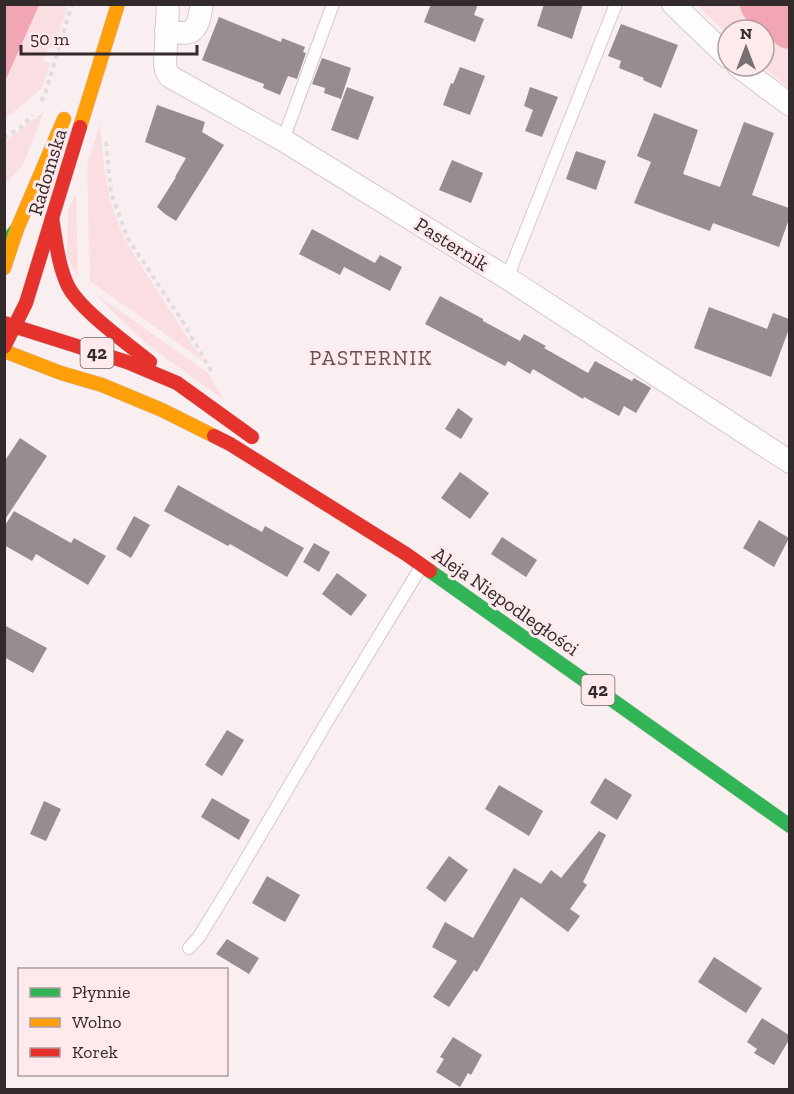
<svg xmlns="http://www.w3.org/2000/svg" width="794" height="1094" font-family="'Zilla Slab',serif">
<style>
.green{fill:#fadee2}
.water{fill:#f2a5b4}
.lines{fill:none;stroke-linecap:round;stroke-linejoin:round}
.river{stroke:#f2a5b4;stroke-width:42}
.building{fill:#978d8f}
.lane-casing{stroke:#d4cacc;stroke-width:14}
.street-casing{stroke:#d4cacc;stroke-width:24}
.fast-casing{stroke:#d4cacc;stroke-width:15}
.slow-casing{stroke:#d4cacc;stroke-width:15}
.jam-casing{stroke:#d4cacc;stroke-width:15}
.path{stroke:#e1ddde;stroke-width:4;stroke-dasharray:4.5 4.5;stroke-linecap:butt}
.lane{stroke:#fefcfd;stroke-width:12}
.street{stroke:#fefcfd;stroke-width:22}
.fast{stroke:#30b455;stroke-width:14}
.slow{stroke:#ff9f0a;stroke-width:14}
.jam{stroke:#e5322d;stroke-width:14}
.labels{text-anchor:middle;stroke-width:6;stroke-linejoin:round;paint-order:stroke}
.shield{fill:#fee9ec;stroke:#706365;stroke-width:1.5}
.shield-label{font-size:18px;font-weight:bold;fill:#332a2b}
.street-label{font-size:20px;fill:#332a2b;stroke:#fee9ec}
.neighbourhood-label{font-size:21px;letter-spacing:1.5px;fill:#655053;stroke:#fee9ec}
</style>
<rect width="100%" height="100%" fill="#f9eef0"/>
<g class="green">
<path d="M39 5H68L54 49 48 47 43 60 50 63 42 88 5 119V78L7 77Z"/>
<path d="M697 5H789V88L762 66H764V30H728V35Z"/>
<path d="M44 111 23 165 5 184V142Z"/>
<path d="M100 124 104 166 109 198 124 239 202 360 90 281 87 166Z"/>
<path d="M76 193 78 279 67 257 68 211Z"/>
<path d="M96 295 100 297 208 373 223 399 149 346Z"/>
</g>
<path class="water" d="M5 4 39 5 7 77 5 78Z"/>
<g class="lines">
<path class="river" d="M761 4 790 28"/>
</g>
<g class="building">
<path d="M431 4H478L474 15 484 19 475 42 424 22Z"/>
<path d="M544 4H583L572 39 537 26Z"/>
<path d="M219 17 281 42 282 38 305 47 303 52 306 53 297 79 288 76 280 95 263 88 264 84 202 60Z"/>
<path d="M621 24 678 45 661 88 643 80 644 78 619 68 621 61 608 56Z"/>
<path d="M322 58 351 68 341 99 324 93 325 88 312 84Z"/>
<path d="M460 67 485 76 470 115 443 105 451 83 453 84Z"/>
<path d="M347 87 374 97 358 140 331 130Z"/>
<path d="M530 87 558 97 542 137 525 131 533 110 524 106Z"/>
<path d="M157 105 205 122 202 132 224 145 176 221 165 214 157 207 176 177H175L186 158 145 142Z"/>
<path d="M654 113 698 130 683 174 720 187 744 122 774 133 752 195 789 208V219L779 247 713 223 710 231 634 203 651 162 637 156Z"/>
<path d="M576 151 606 161 596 190 566 179Z"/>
<path d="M452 160 483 173 471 203 439 190Z"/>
<path d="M312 229 375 263 380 255 402 267 390 291 344 267 340 275 299 254Z"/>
<path d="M440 296 483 319V321L520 341 524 334 546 346 544 348 588 373 595 361 632 381 634 378 651 388 636 413 624 406 619 416 584 397 583 399 533 369 530 374 508 361 505 366 425 324Z"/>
<path d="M709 307 767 329 773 313 789 319V329L771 377 694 348Z"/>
<path d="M458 408 473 419 461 439 445 429Z"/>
<path d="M20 438 47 456 4 521V462Z"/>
<path d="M460 472 489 493 470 519 441 498Z"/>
<path d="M178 485 262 532 265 526 304 548 287 577 230 544 228 546 164 511Z"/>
<path d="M14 511 71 543 74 538 106 556 88 585 36 554 32 561 4 545V527Z"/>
<path d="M134 516 150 525 131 558 116 549Z"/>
<path d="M759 520 789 538 774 567 743 548Z"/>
<path d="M502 537 537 560 526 577 491 554Z"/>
<path d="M314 543 330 552 319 572 303 562Z"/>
<path d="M337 573 367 595 351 616 322 594Z"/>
<path d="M4 625 47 648 33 673 4 657Z"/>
<path d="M227 730 244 740 222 776 205 765Z"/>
<path d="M605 778 632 795 617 820 590 803Z"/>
<path d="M499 785 543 811 529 836 485 809Z"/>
<path d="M212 798 250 820 239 840 201 817Z"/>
<path d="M44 801 61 809 46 841 30 834Z"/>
<path d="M599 831 606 835 583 882 587 885 570 909 580 916 568 932 521 897 477 972 474 970 449 1007 433 997 457 961 432 947 445 922 473 938 514 868 541 884 551 870 561 878Z"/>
<path d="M449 856 468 870 445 902 426 888Z"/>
<path d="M267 876 300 895 285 922 252 903Z"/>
<path d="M227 939 259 958 249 974 216 954Z"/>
<path d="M714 957 762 988 746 1013 698 982Z"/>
<path d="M762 1018 789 1035V1040L774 1065 754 1053 757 1049 747 1042Z"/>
<path d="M453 1037 482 1055 471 1075 468 1073 460 1087 436 1072 444 1059 440 1057Z"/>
</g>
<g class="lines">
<g class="lane-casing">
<g id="lane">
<path d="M283 140 333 4"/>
<path d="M507 278 616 4"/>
<path d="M189 948 199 937 229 888 331 715 421 567"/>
</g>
</g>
<g class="street-casing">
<g id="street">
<path d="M168 4 165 64 166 70 169 76 283 140 507 278 790 462"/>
<path d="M673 4 728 57"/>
<path d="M166 31C195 36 197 32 202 4"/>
<path d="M738 66 790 105"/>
</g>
</g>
<g class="fast-casing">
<g id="fast">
<path d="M4 244 17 229"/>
<path d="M430 571 790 826"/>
</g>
</g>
<g class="slow-casing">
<g id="slow">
<path d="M80 127 118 4"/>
<path d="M4 268 17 229 64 119"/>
<path d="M4 351 61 373 102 385 162 410 214 436"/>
</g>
</g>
<g class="jam-casing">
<g id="jam">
<path d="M52 218C56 241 58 265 68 286 80 310 128 344 150 362"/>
<path d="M4 323 127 362 177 383 252 437"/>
<path d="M4 347 26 303 80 127"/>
<path d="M214 436 230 444 406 554 430 571"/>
</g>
</g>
<g class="path">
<path d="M41 101 45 94 72 4"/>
<path d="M4 138 21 127 33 115"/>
<path d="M106 142 111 193 128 239 181 319 213 374"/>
</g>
<use href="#lane" class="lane"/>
<use href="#street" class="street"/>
<use href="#fast" class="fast"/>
<use href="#slow" class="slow"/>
<use href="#jam" class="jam"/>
</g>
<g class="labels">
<g class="shield">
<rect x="80.5" y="338" width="33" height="30" rx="4.5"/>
<rect x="581.5" y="675" width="33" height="30" rx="4.5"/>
</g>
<g class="shield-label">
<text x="97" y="359">42</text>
<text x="598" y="696">42</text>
</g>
<g class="street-label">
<text transform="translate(47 172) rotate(-73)" y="7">Radomska</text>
<text transform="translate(452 244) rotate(32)" y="7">Pasternik</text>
<text transform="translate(506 601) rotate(35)" y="7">Aleja Niepodległości</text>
</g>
<g class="neighbourhood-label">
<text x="371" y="365">PASTERNIK</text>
</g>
</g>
<rect width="794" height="1094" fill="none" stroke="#332a2b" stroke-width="12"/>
<rect x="18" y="968" width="210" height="108" fill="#fee9ec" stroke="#ad9d9f" stroke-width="1.5"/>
<rect x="30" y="988" width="30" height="9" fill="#30b455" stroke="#ad9d9f" stroke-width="1.5"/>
<text x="72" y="998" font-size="18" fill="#332a2b">Płynnie</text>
<rect x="30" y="1018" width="30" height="9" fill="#ff9f0a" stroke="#ad9d9f" stroke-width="1.5"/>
<text x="72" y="1028" font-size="18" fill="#332a2b">Wolno</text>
<rect x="30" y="1048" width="30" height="9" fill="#e5322d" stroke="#ad9d9f" stroke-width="1.5"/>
<text x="72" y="1058" font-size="18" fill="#332a2b">Korek</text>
<g transform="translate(746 48)"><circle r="28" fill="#fee9ec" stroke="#ad9d9f" stroke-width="1.5"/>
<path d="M0-4.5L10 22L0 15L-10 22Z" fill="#786f70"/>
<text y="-9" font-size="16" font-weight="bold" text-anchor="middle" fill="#332a2b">N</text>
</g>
<path d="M21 45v9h176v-9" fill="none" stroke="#332a2b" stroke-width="3"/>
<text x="30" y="45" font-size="18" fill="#332a2b" stroke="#fee9ec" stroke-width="4.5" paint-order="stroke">50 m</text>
</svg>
